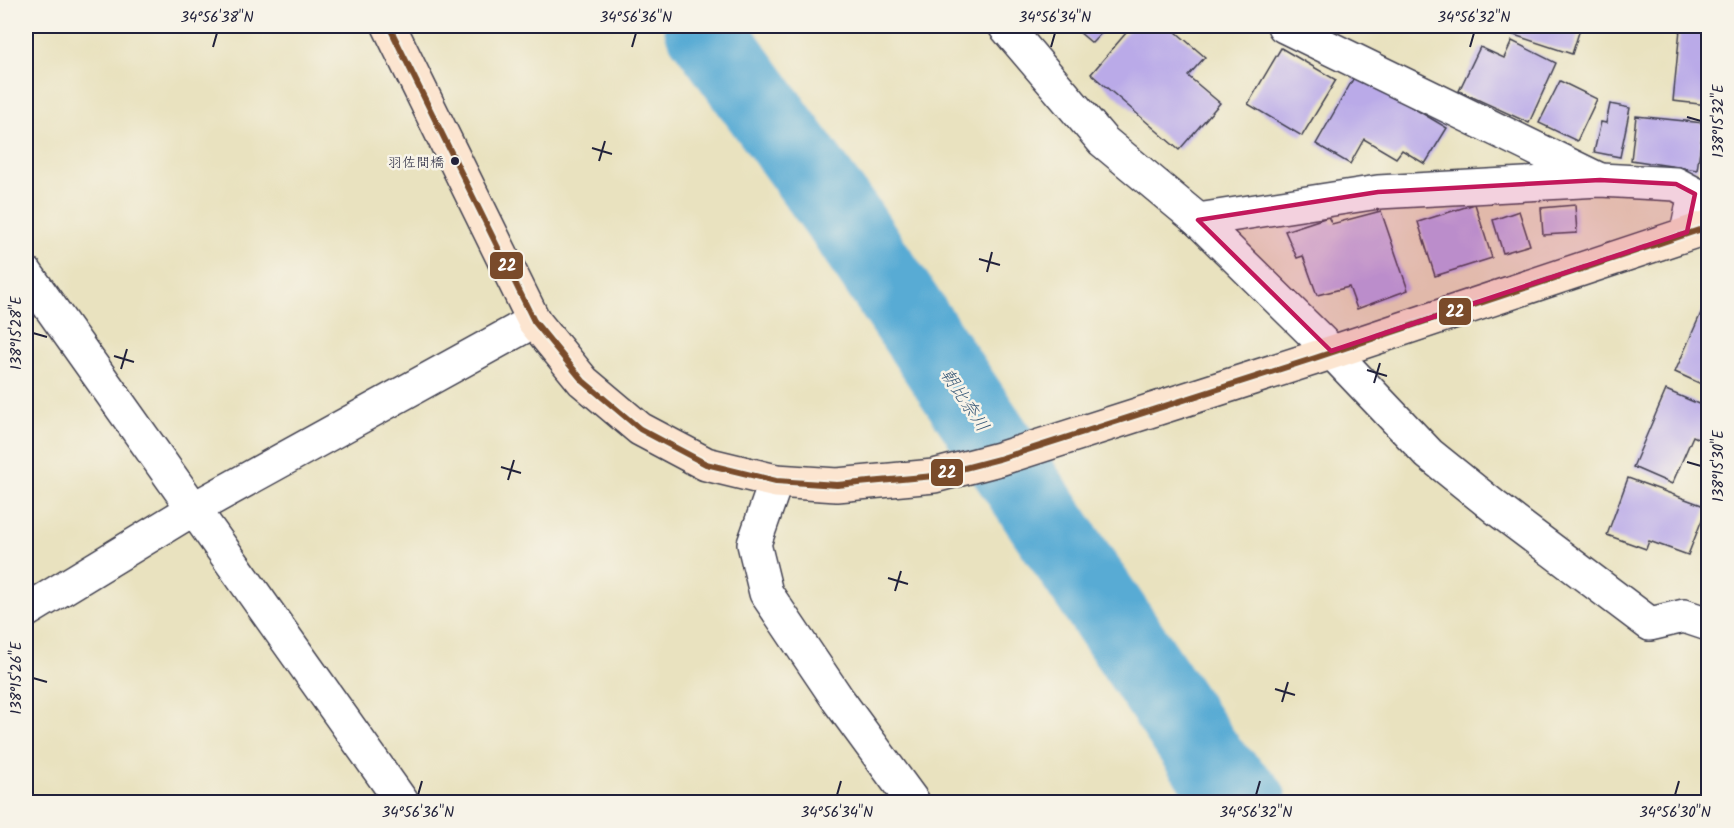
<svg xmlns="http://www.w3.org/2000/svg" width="1734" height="828" font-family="Kalam,'Klee One',sans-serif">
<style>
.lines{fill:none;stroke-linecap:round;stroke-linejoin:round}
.river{stroke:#58abd4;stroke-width:78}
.building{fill:#baaae8}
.street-casing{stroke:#403f4f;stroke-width:36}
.secondary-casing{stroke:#403f4f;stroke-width:36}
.street{stroke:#fff;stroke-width:33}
.secondary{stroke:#fce5d0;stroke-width:33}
.bus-1-casing{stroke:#f7f3e8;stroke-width:10}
.bus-1{stroke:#7a4b2a;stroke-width:6}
.marked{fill:#c2185b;fill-opacity:0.2;stroke:#c2185b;stroke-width:4.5;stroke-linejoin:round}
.ticks{fill:none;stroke:#22223b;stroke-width:2}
.bus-dot{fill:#22223b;stroke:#f7f3e8;stroke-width:2}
.labels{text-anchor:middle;stroke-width:5;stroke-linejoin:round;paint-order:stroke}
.bus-label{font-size:14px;fill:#22223b;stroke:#f7f3e8;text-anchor:end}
.water-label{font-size:18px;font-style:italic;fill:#385978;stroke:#f7f3e8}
.line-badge{stroke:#f7f3e8;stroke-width:2}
.badge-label{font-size:16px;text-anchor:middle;font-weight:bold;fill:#fff}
.neatline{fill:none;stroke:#22223b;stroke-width:2}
.ticks-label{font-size:15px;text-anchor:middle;fill:#22223b}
</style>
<rect width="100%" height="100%" fill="#f7f3e8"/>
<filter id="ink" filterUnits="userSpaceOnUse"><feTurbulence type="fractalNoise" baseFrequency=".0167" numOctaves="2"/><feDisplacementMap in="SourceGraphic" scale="12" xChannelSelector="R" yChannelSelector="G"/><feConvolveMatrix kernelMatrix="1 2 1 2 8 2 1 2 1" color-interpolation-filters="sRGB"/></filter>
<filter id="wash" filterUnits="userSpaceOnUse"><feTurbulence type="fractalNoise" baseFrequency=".008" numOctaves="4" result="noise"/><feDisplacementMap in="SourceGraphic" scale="24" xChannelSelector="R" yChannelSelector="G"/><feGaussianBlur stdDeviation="1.35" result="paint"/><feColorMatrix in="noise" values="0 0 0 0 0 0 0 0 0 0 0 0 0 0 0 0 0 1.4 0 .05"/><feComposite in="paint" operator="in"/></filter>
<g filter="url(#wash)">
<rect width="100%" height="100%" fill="#e9e2bf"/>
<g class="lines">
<path class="river" d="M703 26 847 224 1210 765 1248 802"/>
</g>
<g id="blocks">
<g class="building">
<path d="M1072 26H1108L1092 43Z"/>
<path d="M1132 26H1169L1205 57 1188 76 1220 103 1179 150 1091 74Z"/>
<path d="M1514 26H1581L1572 54 1511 34Z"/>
<path d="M1680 29 1708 32V105L1673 101Z"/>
<path d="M1512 41 1556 63 1529 123 1459 91 1480 47 1504 58Z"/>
<path d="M1281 48 1336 80 1302 136 1248 104Z"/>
<path d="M1356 74 1447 128 1425 164 1402 150 1396 158 1364 139 1350 164 1316 144Z"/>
<path d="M1560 81 1597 99 1577 141 1539 123Z"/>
<path d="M1610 104 1630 108 1620 157 1594 152 1601 122 1606 123Z"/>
<path d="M1636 116 1704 123 1697 170 1631 160Z"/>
<path d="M1475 204 1492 258 1435 276 1418 222Z"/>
<path d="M1575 205 1577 233 1543 235 1541 208Z"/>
<path d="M1381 211 1408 290 1357 309 1349 287 1317 295 1303 256 1297 258 1285 231 1328 217 1332 224Z"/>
<path d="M1519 211 1530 245 1503 253 1493 220Z"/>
<path d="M1708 297V387L1675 372Z"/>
<path d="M1666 390 1708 408V443L1693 436 1672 484 1633 467Z"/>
<path d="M1628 478 1707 507 1688 555 1649 541 1646 549 1607 535Z"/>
</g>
</g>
</g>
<g filter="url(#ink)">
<use href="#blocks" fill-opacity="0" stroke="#403f4f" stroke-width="1.5"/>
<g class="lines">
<g class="street-casing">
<g id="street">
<path d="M1005 26 1103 141 1198 220 1331 351 1429 454 1496 508 1650 624 1684 616 1708 624"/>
<path d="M1284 26 1598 179"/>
<path d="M1198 220 1378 192 1600 180 1676 184 1695 194 1687 232"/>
<path d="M26 273 402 802"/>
<path d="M776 481 754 544 766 593 839 701 913 802"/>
<path d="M26 611 195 508 534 321"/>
</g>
</g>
<g class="secondary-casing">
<path id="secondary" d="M389 26 534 321 583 381 640 429 706 464 776 481 837 485 934 476 999 459 1315 358 1708 227"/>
</g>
<use href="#street" class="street"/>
<use href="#secondary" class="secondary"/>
<g class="bus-1-casing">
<path id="bus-1" d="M389 26 534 321 583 381 640 429 706 464 776 481 837 485 934 476 999 459 1315 358 1708 227"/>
</g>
<use href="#bus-1" class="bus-1"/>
</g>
</g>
<path class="marked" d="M1600 180 1676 184 1695 194 1687 232 1331 351 1198 220 1378 192Z"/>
<path class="ticks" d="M213 47 217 33M632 47 636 33M1051 47 1055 33M1470 47 1474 33M1687 117 1701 121M592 148 612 154M599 161 605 141M979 259 1000 265M987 272 992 252M33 333 47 337M114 356 134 362M121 369 127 349M1367 370 1387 376M1374 383 1380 363M1687 462 1701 466M501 467 521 473M508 480 514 460M888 578 908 584M895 591 901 571M33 678 47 682M1275 689 1295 695M1282 702 1288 682M418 795 422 781M837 795 841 781M1256 795 1260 781M1675 795 1679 781"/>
<circle class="bus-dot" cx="455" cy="161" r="5"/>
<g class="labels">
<g class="bus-label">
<text x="444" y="167">羽佐間橋</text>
</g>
<g class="water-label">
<text transform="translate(965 400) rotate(56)" y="6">朝比奈川</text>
</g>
</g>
<g class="line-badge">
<rect x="489" y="251" width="35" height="29" rx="6" fill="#7a4b2a"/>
<rect x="1438" y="297" width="34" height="29" rx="6" fill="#7a4b2a"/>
<rect x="930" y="458" width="34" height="29" rx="6" fill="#7a4b2a"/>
</g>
<g class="badge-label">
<text x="507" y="271">22</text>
<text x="1455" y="317">22</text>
<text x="947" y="478">22</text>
</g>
<rect width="1734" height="828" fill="none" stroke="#f7f3e8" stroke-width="66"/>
<rect x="33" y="33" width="1668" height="762" class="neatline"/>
<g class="ticks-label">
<text x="217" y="22">34°56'38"N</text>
<text x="636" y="22">34°56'36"N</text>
<text x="1055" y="22">34°56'34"N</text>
<text x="1474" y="22">34°56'32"N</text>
<text transform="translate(1718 121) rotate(-90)" y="5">138°15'32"E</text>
<text transform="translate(16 333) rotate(-90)" y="5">138°15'28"E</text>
<text transform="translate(1718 466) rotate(-90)" y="5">138°15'30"E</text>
<text transform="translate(16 678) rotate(-90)" y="5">138°15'26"E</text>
<text x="418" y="817">34°56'36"N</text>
<text x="837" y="817">34°56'34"N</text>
<text x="1256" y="817">34°56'32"N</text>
<text x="1675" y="817">34°56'30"N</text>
</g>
</svg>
